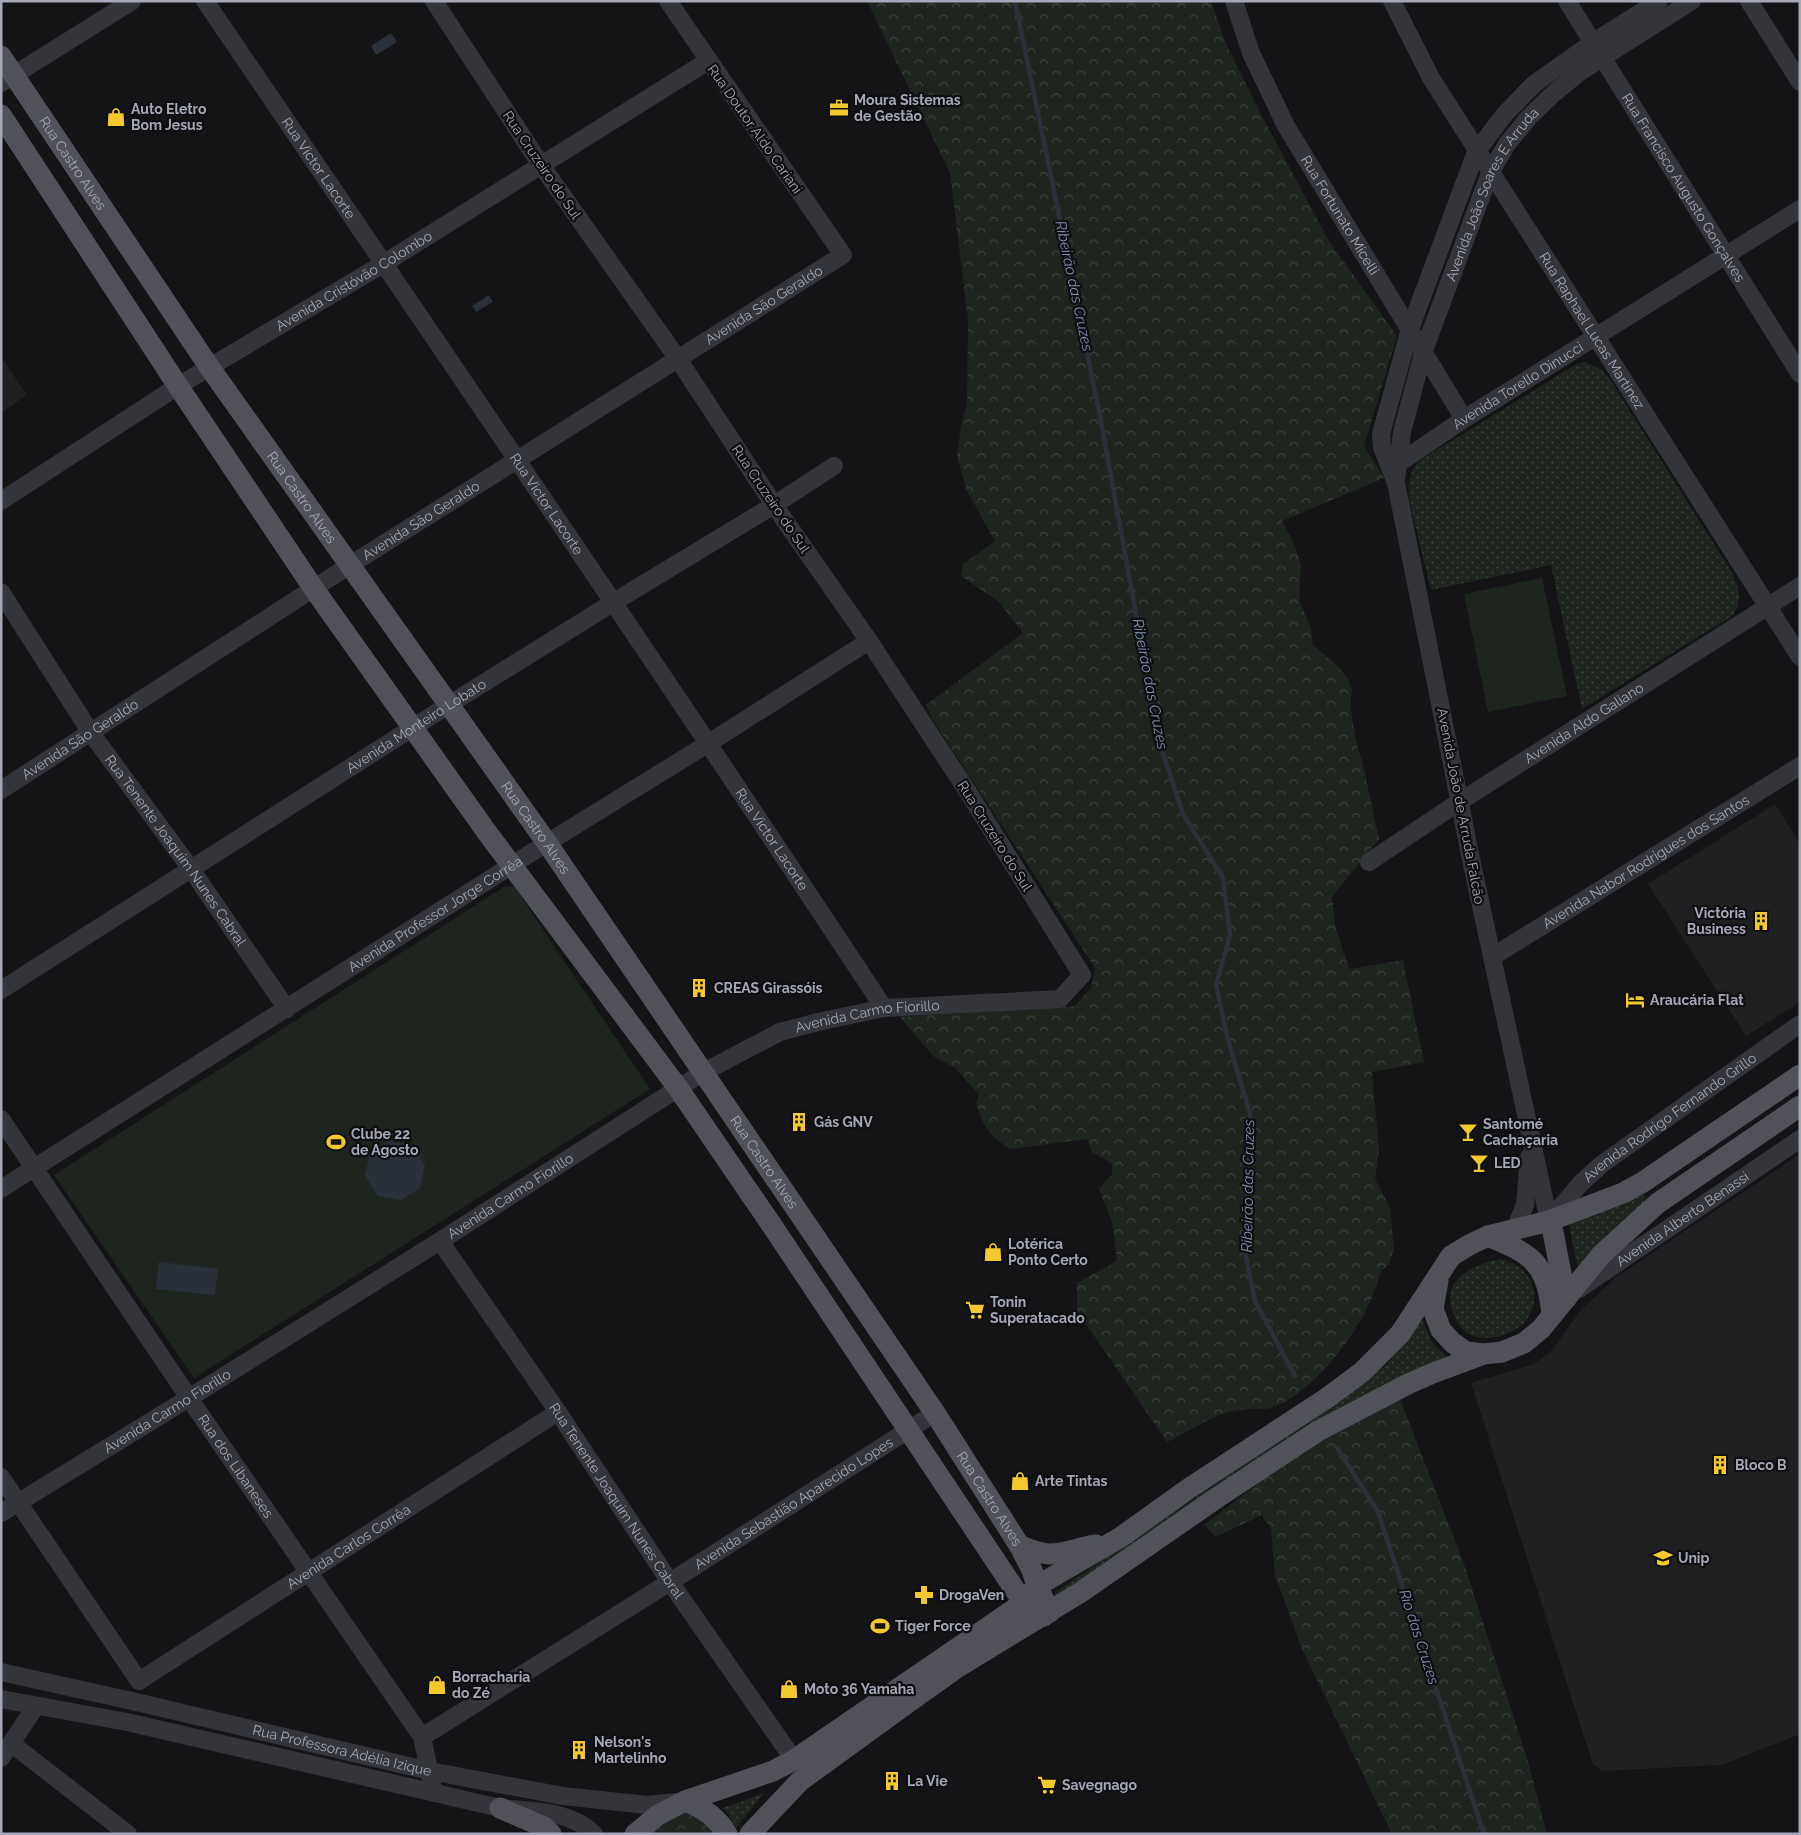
<svg xmlns="http://www.w3.org/2000/svg" width="1801" height="1835" font-family="Raleway,sans-serif">
<style>
.built{fill:#201f22}
.grass{fill:url(#grass-dots)}
.forest{fill:url(#forest-crowns)}
.pitch{fill:#1e251f}
.water{fill:#2a3039}
.lines{fill:none;stroke-linecap:round;stroke-linejoin:round}
.stream{stroke:#2a3039;stroke-width:4.5}
.minor{stroke:#34353a;stroke-width:18}
.major{stroke:#505159;stroke-width:21}
.labels{text-anchor:middle;stroke-width:4.5;stroke-linejoin:round;paint-order:stroke}
.poi-label{font-size:14px;font-weight:bold;fill:#a5a8b6;stroke:#0f0e10;text-anchor:start}
.street-label{font-size:14px;fill:#a5a8b6;stroke:#0f0e10}
.water-label{font-size:15px;font-style:italic;fill:#7b91b1;stroke:#0f0e10}
</style>
<defs>
<pattern id="grass-dots" width="8" height="8" patternUnits="userSpaceOnUse" patternTransform="scale(1.25)"><rect width="8" height="8" fill="#1e251f"/><path d="M2 2h.1M6 6h.1" fill="none" stroke="#3c423d" stroke-width="1.8" stroke-linecap="round"/></pattern>
<pattern id="forest-crowns" width="20" height="18" patternUnits="userSpaceOnUse" patternTransform="scale(1.25)"><rect width="20" height="18" fill="#1e251f"/><path d="M2 6a3 3 0 1 1 6 0M12 15a3 3 0 1 1 6 0" fill="none" stroke="#3c423d"/></pattern>
</defs>
<rect width="100%" height="100%" fill="#141315"/>
<g class="built">
<path d="M1 357 27 395 1 413Z"/>
<path d="M1775 804 1800 844V1002L1746 1036 1648 884Z"/>
<path d="M1800 1154V1734L1722 1765 1603 1771 1593 1765 1471 1383 1534 1364 1552 1350 1580 1311 1616 1277Z"/>
</g>
<g class="grass">
<path d="M1585 362 1602 370 1611 381 1733 574C1739 591 1743 601 1732 616L1582 709 1551 565 1431 590 1409 499C1408 483 1409 469 1422 459L1577 364Z"/>
<path d="M1640 1191 1648 1200 1578 1270 1568 1220Z"/>
<path d="M1501 1259C1526 1265 1543 1289 1530 1314 1520 1334 1487 1345 1467 1333 1460 1328 1457 1322 1454 1315 1437 1281 1475 1263 1501 1259Z"/>
<path d="M1422 1320 1433 1344 1449 1359 1058 1599 1054 1593 1254 1458 1327 1411 1387 1364Z"/>
<path d="M764 1793 736 1828 728 1814 722 1808Z"/>
</g>
<g class="forest">
<path d="M867 1H1211L1226 44 1264 120 1329 241 1397 336 1364 446 1384 478 1282 521 1295 546 1301 566 1299 600 1311 628 1313 646C1325 654 1351 675 1352 690 1352 692 1351 695 1351 698 1350 713 1356 746 1362 760L1379 839 1332 897 1336 929 1349 969 1403 960 1424 1062 1372 1072 1379 1149 1375 1179 1390 1208 1394 1249 1389 1264 1380 1272C1373 1316 1315 1395 1271 1408 1264 1410 1255 1408 1248 1409 1241 1410 1232 1411 1225 1413 1207 1419 1184 1434 1167 1442L1077 1311V1283L1117 1261 1112 1222 1099 1189 1112 1174V1164L1092 1152 1087 1139 1010 1149C987 1133 985 1129 976 1103L979 1095 955 1068 933 1056 900 1017 1075 1006 1091 988 1095 968 931 717 926 705 1023 633 998 601 961 576 963 564 995 541 966 489 957 456 961 425 967 404 968 320 950 173Z"/>
<path d="M1400 1399 1464 1564 1527 1758 1547 1834H1392L1302 1649 1275 1575 1271 1529 1262 1515 1216 1537 1204 1525 1282 1465 1337 1431Z"/>
<path d="M691 1810 717 1834H647L665 1821Z"/>
</g>
<g class="pitch">
<path d="M1542 578 1567 696 1488 712 1464 594Z"/>
<path d="M514 886 650 1089 194 1378 54 1175 504 887Z"/>
</g>
<g class="water">
<path d="M391 33 397 42 376 55 371 46Z"/>
<path d="M489 295 493 302 476 312 472 306Z"/>
<path d="M389 1141 412 1145 425 1165 420 1188 401 1200 378 1196 365 1176 370 1154Z"/>
<path d="M159 1262 218 1269 215 1295 156 1289Z"/>
</g>
<g class="lines">
<g class="stream">
<path d="M1015 1 1100 416 1159 741 1183 814 1223 878 1230 935 1216 985 1228 1040 1250 1114 1245 1252 1255 1301 1295 1376"/>
<path d="M1337 1448 1378 1512 1484 1834"/>
</g>
<g class="minor">
<path id="s1" d="M205 1C433 336 661 670 884 1008"/>
<path id="s2" d="M1234 1 1251 53 1286 126 1464 419"/>
<path id="s3" d="M1392 1 1431 78 1800 657"/>
<path id="s4" d="M1567 1 1800 374"/>
<path d="M1749 1 1800 82"/>
<path d="M1 83 132 1"/>
<path id="s5" d="M1393 467 1464 419 1800 209"/>
<path id="s6" d="M1396 480 1402 432 1423 353 1490 173 1507 144 1529 117 1553 94 1580 72 1692 1"/>
<path id="s7" d="M1 501 178 386 383 264 708 61"/>
<path id="s8" d="M1 592 91 733 191 869 287 1009"/>
<path id="s9" d="M1 790 350 565 843 255 668 1"/>
<path id="s10" d="M1369 862 1459 802 1800 586"/>
<path id="s11" d="M1492 957 1800 766"/>
<path id="s12" d="M1 990 450 704 614 602 774 505 834 466"/>
<path id="s13" d="M1 1119 189 1398 422 1737 434 1793"/>
<path id="s14" d="M1 1189 547 843 709 743 869 641"/>
<path d="M1549 1221 1472 864 1396 483 1382 447 1381 434 1410 329 1476 152 1504 115 1534 84 1592 43 1659 1"/>
<path id="s15" d="M1549 1221 1580 1184 1602 1164 1800 1024"/>
<path d="M1515 1229 1525 1205 1529 1157"/>
<path id="s16" d="M440 1241 558 1412 670 1582 794 1760"/>
<path id="s17" d="M1579 1289 1800 1139"/>
<path d="M1 1477 139 1681"/>
<path id="s18" d="M1 1513 189 1398 440 1241 702 1073 780 1032 818 1022 884 1008 1060 999 1082 975 968 792 869 641 774 505 678 359 541 165 434 1"/>
<path id="s19" d="M1 1672 132 1701 430 1771 563 1796 647 1805 677 1802"/>
<path id="s20" d="M139 1681 558 1412"/>
<path d="M1 1699 127 1722 500 1808C531 1811 570 1810 594 1834"/>
<path id="s21" d="M422 1737 670 1582 935 1413"/>
<path d="M12 1744 128 1834"/>
<path d="M1 1758 36 1706"/>
</g>
<g class="major">
<path id="s22" d="M1 56 210 368 547 843 935 1413 1019 1545 1032 1570 1037 1586 1050 1612"/>
<path d="M1 115 178 386 314 589 486 831 678 1088 773 1227 1023 1602 1044 1616"/>
<path d="M1549 1221 1553 1232 1566 1299"/>
<path d="M1488 1236C1534 1255 1547 1264 1552 1315"/>
<path d="M1438 1281 1433 1309 1441 1330 1453 1343 1466 1352 1484 1354"/>
<path d="M1019 1545C1028 1549 1038 1553 1049 1554 1065 1554 1081 1547 1096 1545"/>
<path d="M685 1801C703 1808 717 1817 727 1834"/>
<path d="M500 1808 544 1827 551 1834"/>
<path d="M635 1834 658 1815 685 1801 773 1771 794 1760 1019 1606 1037 1586 1121 1537 1188 1489 1327 1398 1362 1372 1400 1334 1451 1256 1469 1245 1488 1236 1549 1221 1623 1193 1643 1182 1800 1075"/>
<path d="M750 1834 800 1781 913 1699 958 1667 1081 1592 1218 1497 1318 1431 1408 1384 1433 1373 1484 1354 1502 1352 1524 1343 1541 1329 1601 1255 1658 1203 1800 1106"/>
</g>
</g>
<defs>
<g id="office-bare" transform="scale(1.5)"><path d="M-6-3h4V-5.5h4V-3h4V5H-6ZM-1-4.5V-3h2v-1.5ZM-6 0V1H6V0Z" fill="#f3c92e" stroke="#0f0e10" stroke-width="2.5" paint-order="stroke"/></g>
<g id="shop-bare" transform="scale(1.5)"><path d="M-5-2.5h2.3a2.7 3.5 0 0 1 5.4 0H5L5.5 6h-11ZM-1.5-2.5h3a1.5 2.3 0 0 0-3 0Z" fill="#f3c92e" stroke="#0f0e10" stroke-width="2.5" paint-order="stroke"/></g>
<g id="building-bare" transform="scale(1.5)"><path d="M-4-6H4V6H1V3H-1V6H-4ZM-2.5-4.3h1.7v1.8h-1.7ZM.8-4.3h1.7v1.8H.8ZM-2.5-1h1.7V.8h-1.7ZM.8-1h1.7V.8H.8Z" fill="#f3c92e" stroke="#0f0e10" stroke-width="2.5" paint-order="stroke"/></g>
<g id="hotel-bare" transform="scale(1.5)"><path d="M-6-4.5h1.5V1H6V5H4.5V3h-9V5H-6ZM-4 0a1.8 1.8 0 1 1 3.6 0ZM.5 0V-2.5h3Q6-2.5 6 0Z" fill="#f3c92e" stroke="#0f0e10" stroke-width="2.5" paint-order="stroke"/></g>
<g id="bar-bare" transform="scale(1.5)"><path d="M-6-5H6L.8 .8V4.5H3.5V6h-7V4.5H-.8V.8Z" fill="#f3c92e" stroke="#0f0e10" stroke-width="2.5" paint-order="stroke"/></g>
<g id="stadium-bare" transform="scale(1.5)"><path d="M0-5a6.5 5 0 1 0 0 10a6.5 5 0 1 0 0-10ZM-3.5-1.8h7v3.6h-7Z" fill="#f3c92e" stroke="#0f0e10" stroke-width="2.5" paint-order="stroke"/></g>
<g id="supermarket-bare" transform="scale(1.5)"><path d="M-6-5.5h2.5l.6 2H6L4.5 2H-2.5L-4.4-4H-6ZM-1.5 3.2a1.3 1.3 0 1 0 .1 0ZM3 3.2a1.3 1.3 0 1 0 .1 0Z" fill="#f3c92e" stroke="#0f0e10" stroke-width="2.5" paint-order="stroke"/></g>
<g id="university-bare" transform="scale(1.5)"><path d="M0-5L7-2L0 1L-7-2ZM-4 1L0 2.5L4 1V4Q0 6-4 4Z" fill="#f3c92e" stroke="#0f0e10" stroke-width="2.5" paint-order="stroke"/></g>
<g id="pharmacy-bare" transform="scale(1.5)"><path d="M-2-6h4v4h4v4h-4v4h-4v-4h-4v-4h4Z" fill="#f3c92e" stroke="#0f0e10" stroke-width="2.5" paint-order="stroke"/></g>
</defs>
<g fill-rule="evenodd">
<use href="#office-bare" x="839" y="108"/>
<use href="#shop-bare" x="116" y="117"/>
<use href="#building-bare" x="1761" y="921"/>
<use href="#building-bare" x="699" y="988"/>
<use href="#hotel-bare" x="1635" y="1000"/>
<use href="#building-bare" x="799" y="1122"/>
<use href="#bar-bare" x="1468" y="1132"/>
<use href="#stadium-bare" x="336" y="1142"/>
<use href="#bar-bare" x="1479" y="1163"/>
<use href="#shop-bare" x="993" y="1252"/>
<use href="#supermarket-bare" x="975" y="1310"/>
<use href="#building-bare" x="1720" y="1465"/>
<use href="#shop-bare" x="1020" y="1481"/>
<use href="#university-bare" x="1663" y="1558"/>
<use href="#pharmacy-bare" x="924" y="1595"/>
<use href="#stadium-bare" x="880" y="1626"/>
<use href="#shop-bare" x="437" y="1685"/>
<use href="#shop-bare" x="789" y="1689"/>
<use href="#building-bare" x="579" y="1750"/>
<use href="#building-bare" x="892" y="1781"/>
<use href="#supermarket-bare" x="1047" y="1785"/>
</g>
<g class="labels">
<g class="poi-label">
<text x="854" y="105">Moura Sistemas<tspan x="854" dy="16">de Gestão</tspan></text>
<text x="131" y="114">Auto Eletro<tspan x="131" dy="16">Bom Jesus</tspan></text>
<text x="1746" y="918" text-anchor="end">Victória<tspan x="1746" dy="16">Business</tspan></text>
<text x="714" y="993">CREAS Girassóis</text>
<text x="1650" y="1005">Araucária Flat</text>
<text x="814" y="1127">Gás GNV</text>
<text x="1483" y="1129">Santomé<tspan x="1483" dy="16">Cachaçaria</tspan></text>
<text x="351" y="1139">Clube 22<tspan x="351" dy="16">de Agosto</tspan></text>
<text x="1494" y="1168">LED</text>
<text x="1008" y="1249">Lotérica<tspan x="1008" dy="16">Ponto Certo</tspan></text>
<text x="990" y="1307">Tonin<tspan x="990" dy="16">Superatacado</tspan></text>
<text x="1735" y="1470">Bloco B</text>
<text x="1035" y="1486">Arte Tintas</text>
<text x="1678" y="1563">Unip</text>
<text x="939" y="1600">DrogaVen</text>
<text x="895" y="1631">Tiger Force</text>
<text x="452" y="1682">Borracharia<tspan x="452" dy="16">do Zé</tspan></text>
<text x="804" y="1694">Moto 36 Yamaha</text>
<text x="594" y="1747">Nelson's<tspan x="594" dy="16">Martelinho</tspan></text>
<text x="907" y="1786">La Vie</text>
<text x="1062" y="1790">Savegnago</text>
</g>
<g class="street-label">
<text transform="translate(755 129) rotate(55)" y="5">Rua Doutor Aldo Cariani</text>
<text dy="5" stroke="none"><textPath href="#s22" startOffset="129">Rua Castro Alves</textPath></text>
<text transform="translate(542 165) rotate(56)" y="5">Rua Cruzeiro do Sul</text>
<text dy="5" stroke="none"><textPath href="#s1" startOffset="202">Rua Victor Lacorte</textPath></text>
<text dy="5" stroke="none"><textPath href="#s4" startOffset="220">Rua Francisco Augusto Gonçalves</textPath></text>
<text dy="5" stroke="none"><textPath href="#s6" startOffset="304">Avenida João Soares E Arruda</textPath></text>
<text dy="5" stroke="none"><textPath href="#s2" startOffset="240">Rua Fortunato Micelli</textPath></text>
<text dy="5" stroke="none"><textPath href="#s7" startOffset="416">Avenida Cristóvão Colombo</textPath></text>
<text dy="5" stroke="none"><textPath href="#s9" startOffset="904">Avenida São Geraldo</textPath></text>
<text dy="5" stroke="none"><textPath href="#s3" startOffset="386">Rua Raphael Lucas Martinez</textPath></text>
<text dy="5" stroke="none"><textPath href="#s5" startOffset="149">Avenida Torello Dinucci</textPath></text>
<text dy="5" stroke="none"><textPath href="#s22" startOffset="534">Rua Castro Alves</textPath></text>
<text transform="translate(771 499) rotate(56)" y="5">Rua Cruzeiro do Sul</text>
<text dy="5" stroke="none"><textPath href="#s1" startOffset="608">Rua Victor Lacorte</textPath></text>
<text dy="5" stroke="none"><textPath href="#s9" startOffset="499">Avenida São Geraldo</textPath></text>
<text dy="5" stroke="none"><textPath href="#s10" startOffset="256">Avenida Aldo Galiano</textPath></text>
<text dy="5" stroke="none"><textPath href="#s12" startOffset="492">Avenida Monteiro Lobato</textPath></text>
<text dy="5" stroke="none"><textPath href="#s9" startOffset="94">Avenida São Geraldo</textPath></text>
<text transform="translate(1461 806) rotate(79)" y="5">Avenida João de Arruda Falcão</text>
<text dy="5" stroke="none"><textPath href="#s22" startOffset="939">Rua Castro Alves</textPath></text>
<text transform="translate(995 836) rotate(58)" y="5">Rua Cruzeiro do Sul</text>
<text dy="5" stroke="none"><textPath href="#s1" startOffset="1012">Rua Victor Lacorte</textPath></text>
<text dy="5" stroke="none"><textPath href="#s8" startOffset="312">Rua Tenente Joaquim Nunes Cabral</textPath></text>
<text dy="5" stroke="none"><textPath href="#s11" startOffset="181">Avenida Nabor Rodrigues dos Santos</textPath></text>
<text dy="5" stroke="none"><textPath href="#s14" startOffset="514">Avenida Professor Jorge Corrêa</textPath></text>
<text dy="5" stroke="none"><textPath href="#s18" startOffset="1005">Avenida Carmo Fiorillo</textPath></text>
<text dy="5" stroke="none"><textPath href="#s15" startOffset="160">Avenida Rodrigo Fernando Grillo</textPath></text>
<text dy="5" stroke="none"><textPath href="#s22" startOffset="1344">Rua Castro Alves</textPath></text>
<text dy="5" stroke="none"><textPath href="#s18" startOffset="600">Avenida Carmo Fiorillo</textPath></text>
<text dy="5" stroke="none"><textPath href="#s17" startOffset="125">Avenida Alberto Benassi</textPath></text>
<text dy="5" stroke="none"><textPath href="#s18" startOffset="195">Avenida Carmo Fiorillo</textPath></text>
<text dy="5" stroke="none"><textPath href="#s13" startOffset="419">Rua dos Libaneses</textPath></text>
<text dy="5" stroke="none"><textPath href="#s22" startOffset="1749">Rua Castro Alves</textPath></text>
<text dy="5" stroke="none"><textPath href="#s16" startOffset="314">Rua Tenente Joaquim Nunes Cabral</textPath></text>
<text dy="5" stroke="none"><textPath href="#s21" startOffset="439">Avenida Sebastião Aparecido Lopes</textPath></text>
<text dy="5" stroke="none"><textPath href="#s20" startOffset="249">Avenida Carlos Corrêa</textPath></text>
<text dy="5" stroke="none"><textPath href="#s19" startOffset="350">Rua Professora Adélia Izique</textPath></text>
</g>
<g class="water-label">
<text transform="translate(1074 286) rotate(78)" y="5">Ribeirão das Cruzes</text>
<text transform="translate(1150 684) rotate(79)" y="5">Ribeirão das Cruzes</text>
<text transform="translate(1248 1186) rotate(-89)" y="5">Ribeirão das Cruzes</text>
<text transform="translate(1419 1637) rotate(72)" y="5">Rio das Cruzes</text>
</g>
</g>
<rect width="1801" height="1835" fill="none" stroke="#a5a8b6" stroke-width="5"/>
</svg>
